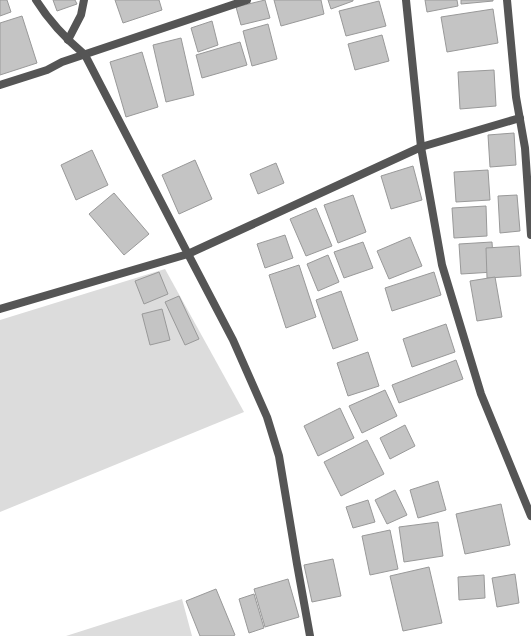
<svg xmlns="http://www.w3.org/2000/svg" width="531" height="636" font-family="Figtree,sans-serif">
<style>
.green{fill:#dcdcdc}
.building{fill:#c4c4c4;stroke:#999}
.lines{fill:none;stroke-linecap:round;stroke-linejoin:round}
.street{stroke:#555;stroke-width:8}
</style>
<rect width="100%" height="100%" fill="#fff"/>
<g class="green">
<path d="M165 269 244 412 0 512V320Z"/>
<path d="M182 599 192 636H66Z"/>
</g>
<g class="building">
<path d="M0 0H7L11 12 0 16Z"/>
<path d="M53 0H75L77 4 57 11Z"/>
<path d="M115 0H159L162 10 123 23Z"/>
<path d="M265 0 270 18 241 25 236 7Z"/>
<path d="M274 0H321L324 14 281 26Z"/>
<path d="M328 0H353V1L331 9Z"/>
<path d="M425 0H457L458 6 427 12Z"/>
<path d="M461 0H493V1L461 4Z"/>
<path d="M379 1 386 26 346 36 339 11Z"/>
<path d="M493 9 498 43 447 52 441 17Z"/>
<path d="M22 16 37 63 0 75V23Z"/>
<path d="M212 21 218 45 198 52 191 28Z"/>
<path d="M268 24 277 59 252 66 243 31Z"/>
<path d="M382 35 389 61 355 70 348 44Z"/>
<path d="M181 38 194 95 166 102 153 45Z"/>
<path d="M240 42 247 65 202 78 196 55Z"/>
<path d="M142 52 158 107 126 117 110 62Z"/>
<path d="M494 70 496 106 460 109 458 72Z"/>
<path d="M514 133 516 165 490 167 488 135Z"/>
<path d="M92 150 108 185 76 200 61 165Z"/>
<path d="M195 160 212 199 179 214 162 175Z"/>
<path d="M276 163 284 183 258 194 250 174Z"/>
<path d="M413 166 422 200 391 209 381 176Z"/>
<path d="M488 170 490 200 456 202 454 172Z"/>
<path d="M114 193 149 234 124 255 89 214Z"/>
<path d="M353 195 366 232 338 243 324 205Z"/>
<path d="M517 195 520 231 500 233 498 196Z"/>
<path d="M486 206 487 236 454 238 452 208Z"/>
<path d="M316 208 332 246 306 256 290 219Z"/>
<path d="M285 235 293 258 265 268 257 244Z"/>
<path d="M410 237 422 266 389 279 377 251Z"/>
<path d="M363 242 373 268 344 278 334 252Z"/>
<path d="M492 242 494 272 461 274 459 244Z"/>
<path d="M519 246 521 276 487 278 486 248Z"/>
<path d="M328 255 339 282 318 291 307 264Z"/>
<path d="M299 265 316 317 286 328 269 275Z"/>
<path d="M159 272 168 294 144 304 135 281Z"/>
<path d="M434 272 441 295 392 311 385 288Z"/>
<path d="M495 277 502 317 477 321 470 281Z"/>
<path d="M341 291 358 340 333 349 316 300Z"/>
<path d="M179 296 199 339 185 345 165 302Z"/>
<path d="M162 309 170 340 150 345 142 314Z"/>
<path d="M446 324 455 352 412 367 403 339Z"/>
<path d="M368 352 379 386 348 396 337 363Z"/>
<path d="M456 360 463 379 399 403 392 385Z"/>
<path d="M385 390 397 416 362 433 349 406Z"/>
<path d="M340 408 354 438 318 456 304 426Z"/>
<path d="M405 425 415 446 390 459 380 438Z"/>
<path d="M367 440 384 474 341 496 324 462Z"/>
<path d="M438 481 446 510 418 518 410 490Z"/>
<path d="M395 490 407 515 387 524 375 500Z"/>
<path d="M368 500 375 522 353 528 346 507Z"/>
<path d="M501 504 510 545 465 554 456 514Z"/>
<path d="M438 522 443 556 404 562 399 527Z"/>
<path d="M390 530 398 569 370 575 362 536Z"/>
<path d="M333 559 341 596 312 602 304 565Z"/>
<path d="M429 567 442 623 403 631 390 576Z"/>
<path d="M515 574 519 603 497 607 492 578Z"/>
<path d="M484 575 485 598 459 600 458 577Z"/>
<path d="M288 579 299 617 265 627 254 589Z"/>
<path d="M216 589 235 635 233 636H200L186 601Z"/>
<path d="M254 594 264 628 249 633 239 599Z"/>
</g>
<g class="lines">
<g class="street">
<path d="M406 0 421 147 442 265 481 394 531 516"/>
<path d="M507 0 516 97 525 148 531 235"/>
<path d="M68 40 81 15 84 0"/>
<path d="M0 85 47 70 62 62 247 0"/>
<path d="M0 309 188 254 85 55C66 39 49 21 36 0"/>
<path d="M310 636 297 564 279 456 267 417 233 340 188 254 421 147 520 118"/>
</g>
</g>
</svg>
